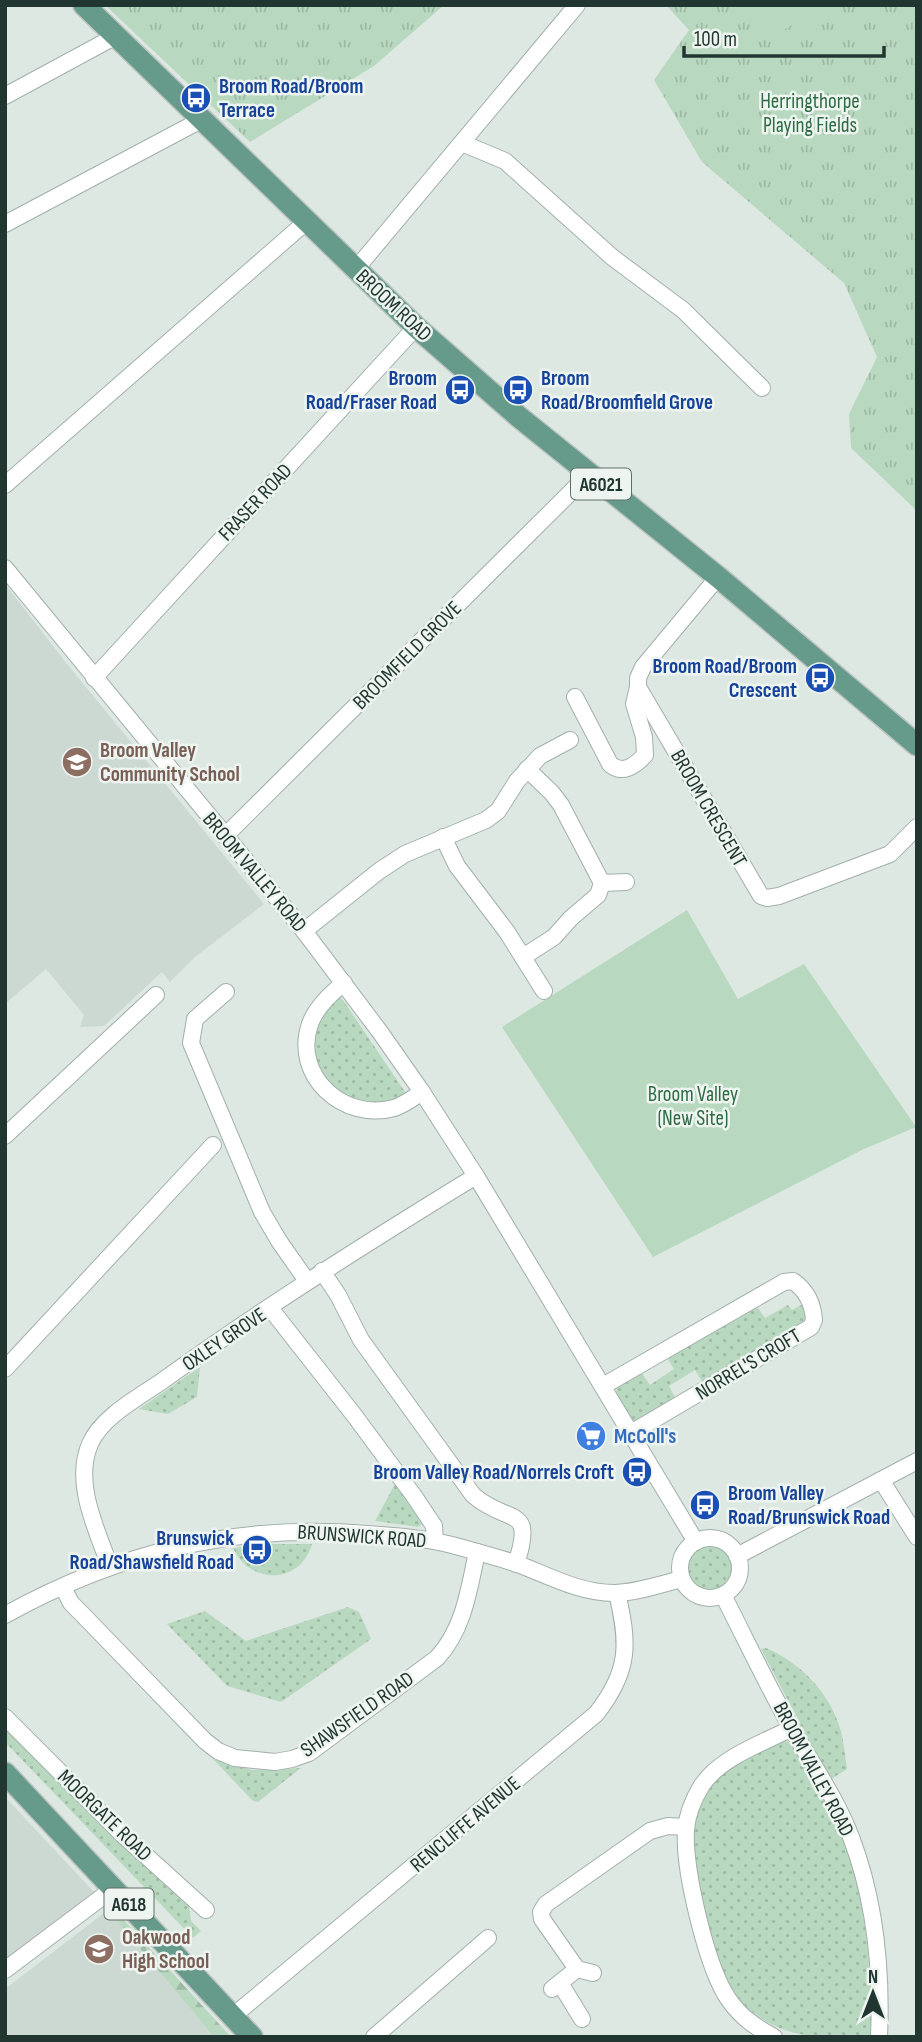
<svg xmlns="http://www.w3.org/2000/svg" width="922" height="2042" font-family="'Sofia Sans Condensed',sans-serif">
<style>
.built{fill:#ccd8d2}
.grass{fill:url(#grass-dots)}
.forest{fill:url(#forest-firs)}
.park{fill:url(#park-tufts)}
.garden{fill:#b8d8bf}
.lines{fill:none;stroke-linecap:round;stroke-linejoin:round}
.minor-casing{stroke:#a2afaa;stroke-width:18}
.primary-casing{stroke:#bcc3c1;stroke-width:24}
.minor{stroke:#fff;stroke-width:16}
.primary{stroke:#669b8b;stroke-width:21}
.labels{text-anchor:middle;stroke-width:5;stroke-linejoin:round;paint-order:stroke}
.shield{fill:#eef5f1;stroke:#5e6f6a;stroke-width:2}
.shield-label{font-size:19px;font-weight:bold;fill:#213630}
.transit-label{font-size:21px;font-weight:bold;fill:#164399;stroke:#eef5f1;text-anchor:end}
.park-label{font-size:21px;fill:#2e6a43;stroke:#eef5f1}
.street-label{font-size:21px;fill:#213630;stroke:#eef5f1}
.education-label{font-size:21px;font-weight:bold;fill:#785e54;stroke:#eef5f1;text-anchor:start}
.shop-label{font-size:21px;font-weight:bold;fill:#366cbe;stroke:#eef5f1;text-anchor:start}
</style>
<defs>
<pattern id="grass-dots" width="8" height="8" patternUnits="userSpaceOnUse" patternTransform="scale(1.75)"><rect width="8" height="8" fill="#b8d8bf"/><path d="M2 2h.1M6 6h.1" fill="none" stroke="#9ebaa4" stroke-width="1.8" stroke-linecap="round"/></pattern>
<pattern id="forest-firs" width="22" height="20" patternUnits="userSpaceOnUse" patternTransform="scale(1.75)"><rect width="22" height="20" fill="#b8d8bf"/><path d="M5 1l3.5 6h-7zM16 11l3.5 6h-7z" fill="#9ebaa4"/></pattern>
<pattern id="park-tufts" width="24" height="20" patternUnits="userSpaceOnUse" patternTransform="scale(1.75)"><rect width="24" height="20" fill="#b8d8bf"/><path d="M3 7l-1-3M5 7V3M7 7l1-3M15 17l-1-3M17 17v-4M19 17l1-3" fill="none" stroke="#9ebaa4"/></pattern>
</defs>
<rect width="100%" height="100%" fill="#dee8e3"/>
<g class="built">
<path d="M5 584 67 664 264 904 195 957 170 982 162 972 104 1026 80 1027 84 1015 46 969 5 1004Z"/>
<path d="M5 1797 94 1892 5 1961Z"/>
<path d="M108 1910 214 2037H5V1989Z"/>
</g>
<g class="grass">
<path d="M337 996 343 1000 407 1095 383 1103H368L346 1097 330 1087 313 1058 317 1022Z"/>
<path d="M755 1304 765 1318 788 1305 792 1310 801 1305 805 1312 806 1321 704 1385 695 1370 669 1386 677 1401 633 1423 616 1392 617 1386 641 1372 650 1385 674 1369 666 1356Z"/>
<path d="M200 1367 197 1397 168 1414 139 1409Z"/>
<path d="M395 1484 422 1524 418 1527 375 1521Z"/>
<path d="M271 1544H312C300 1585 250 1585 233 1548Z"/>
<circle cx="709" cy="1569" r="23"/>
<path d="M348 1607 359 1612 371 1639 281 1702 227 1686 167 1624 205 1611 246 1641Z"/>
<path d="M766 1648C801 1663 830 1693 841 1731 844 1743 845 1757 847 1769L830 1780 761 1649Z"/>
<path d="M5 1728 131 1853 182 1896 189 1906 191 1921 201 1931 193 1938 5 1742Z"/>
<path d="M782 1740 792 1743C807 1770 826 1798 838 1827 866 1894 872 1965 871 2037 832 2037 797 2041 762 2019 751 2012 739 2001 732 1990 713 1959 689 1860 693 1824 694 1815 700 1803 704 1795 720 1769 755 1750 782 1740Z"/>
<path d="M213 1759 252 1770 301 1768 258 1802 253 1801Z"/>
</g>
<path class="forest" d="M112 1907 231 2037H214L108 1910Z"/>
<g class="park">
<path d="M105 5H444L374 66 250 142Z"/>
<path d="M666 5H917V511L851 448 849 414 877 357 844 283 702 162 654 80 689 30Z"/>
</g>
<g class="garden">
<path d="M755 5H829L772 36Z"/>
<path d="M687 910 738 999 804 964 916 1127 864 1149 653 1257 502 1027Z"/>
</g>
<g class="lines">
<g class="minor-casing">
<g id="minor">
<path d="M5 96 116 36"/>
<path d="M462 143 505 161 612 257 683 310 762 388"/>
<path d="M5 224 201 120"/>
<path d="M355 270 577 5"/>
<path d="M5 485 307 221"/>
<path d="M5 568 304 931 380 1032 422 1092 476 1176 696 1542"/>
<path d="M718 577 643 667 638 678V687L761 896 767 898 779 896 890 854 917 827"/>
<path d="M94 678 416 327"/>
<path d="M575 697 610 764C622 775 635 766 645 755L644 737 634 704 638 687"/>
<path d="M225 836 589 474"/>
<path d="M443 837 457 866 507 932 544 991"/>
<path d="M602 883 626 882"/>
<path d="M304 931 379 871 405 854 486 820 498 811 517 781 540 756 570 740"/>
<path d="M523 957 554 937 571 918 598 895 602 883 561 805 552 793 527 769"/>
<path d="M344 983C330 994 316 1007 310 1024 292 1076 344 1122 394 1108 404 1105 413 1098 422 1092"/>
<path d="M226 992 195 1019 191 1043 262 1212 279 1241 307 1281"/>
<path d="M5 1136 156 995"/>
<path d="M322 1271 338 1295 361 1340 473 1495C508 1526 536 1503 516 1564"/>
<path d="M270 1308 354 1415 414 1496 434 1526 435 1541"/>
<path d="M5 1369 213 1145"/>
<path d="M603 1386 784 1282 793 1281C806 1290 813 1304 814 1320L811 1327 631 1433"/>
<path d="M881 1480 917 1537"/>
<circle cx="710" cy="1568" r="30"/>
<path d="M737 1556 917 1461"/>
<path d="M110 1567C97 1530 73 1483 90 1444 102 1416 140 1397 165 1379 265 1307 370 1241 476 1176"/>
<path d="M63 1587 71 1603 83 1615 205 1741 218 1751 235 1758 275 1762 292 1759 309 1753 437 1658C464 1629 469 1589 477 1552"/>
<path d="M723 1595C746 1640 767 1685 792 1729 812 1764 836 1798 851 1837 875 1900 882 1969 879 2037"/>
<path d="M5 1615C119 1552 237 1523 367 1534 396 1536 424 1538 452 1545 474 1551 496 1557 518 1564 549 1576 580 1593 614 1593 636 1593 661 1584 682 1579"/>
<path d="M5 1717 122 1834 206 1910"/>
<path d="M577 1969 542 1919 541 1912 546 1904 650 1831 668 1826 686 1827"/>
<path d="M5 1970 114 1888"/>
<path d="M560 1983 582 2019"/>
<path d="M552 1989 577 1969 593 1973"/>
<path d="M233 2016 596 1714C630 1671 629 1644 617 1593"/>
<path d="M374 2037 488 1938"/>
<path d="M774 2037C755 2027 741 2017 729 2000 707 1969 683 1868 686 1830 687 1814 694 1798 702 1785 721 1757 763 1743 792 1728"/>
</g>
</g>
<g class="primary-casing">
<g id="primary">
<path d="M84 5 416 327 519 417 718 577 917 745"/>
<path d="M5 1773 252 2037"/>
</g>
</g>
<use href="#minor" class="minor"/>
<use href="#primary" class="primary"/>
</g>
<defs>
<g id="bus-disc" transform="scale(1.575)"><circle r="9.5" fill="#1a4fb4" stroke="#eef5f1"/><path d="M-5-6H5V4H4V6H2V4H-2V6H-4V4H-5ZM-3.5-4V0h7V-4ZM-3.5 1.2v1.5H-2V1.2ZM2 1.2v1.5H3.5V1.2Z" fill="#fff"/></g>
<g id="school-disc" transform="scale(1.575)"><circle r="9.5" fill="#8d6e63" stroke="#eef5f1"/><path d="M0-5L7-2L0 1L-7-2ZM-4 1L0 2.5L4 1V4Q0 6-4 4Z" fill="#fff"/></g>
<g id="supermarket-disc" transform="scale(1.575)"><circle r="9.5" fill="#3f7fe0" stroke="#eef5f1"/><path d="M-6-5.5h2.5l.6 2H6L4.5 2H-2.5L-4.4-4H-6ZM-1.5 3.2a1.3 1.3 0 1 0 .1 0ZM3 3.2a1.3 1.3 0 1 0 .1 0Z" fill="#fff"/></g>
</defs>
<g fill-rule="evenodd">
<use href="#bus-disc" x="196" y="98"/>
<use href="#bus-disc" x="460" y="390"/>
<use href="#bus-disc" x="518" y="390"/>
<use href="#bus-disc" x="820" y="678"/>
<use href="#school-disc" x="77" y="762"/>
<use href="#supermarket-disc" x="591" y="1436"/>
<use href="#bus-disc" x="637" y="1472"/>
<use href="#bus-disc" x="705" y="1505"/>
<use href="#bus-disc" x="257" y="1550"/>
<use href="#school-disc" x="99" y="1949"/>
</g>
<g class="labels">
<g class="shield">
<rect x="571" y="468.5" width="60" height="31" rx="5"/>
<rect x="104.5" y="1888.5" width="49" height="31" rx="5"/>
</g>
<g class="shield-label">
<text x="601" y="491">A6021</text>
<text x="129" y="1911">A618</text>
</g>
<g class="transit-label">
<text x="219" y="93" text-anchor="start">Broom Road/Broom<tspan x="219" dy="24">Terrace</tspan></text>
<text x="437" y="385">Broom<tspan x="437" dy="24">Road/Fraser Road</tspan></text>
<text x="541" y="385" text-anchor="start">Broom<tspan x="541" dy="24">Road/Broomfield Grove</tspan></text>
<text x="797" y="673">Broom Road/Broom<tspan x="797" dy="24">Crescent</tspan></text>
<text x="614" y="1479">Broom Valley Road/Norrels Croft</text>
<text x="728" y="1500" text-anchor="start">Broom Valley<tspan x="728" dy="24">Road/Brunswick Road</tspan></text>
<text x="234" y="1545">Brunswick<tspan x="234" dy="24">Road/Shawsfield Road</tspan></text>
</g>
<g class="park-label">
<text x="810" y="108">Herringthorpe<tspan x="810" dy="24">Playing Fields</tspan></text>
<text x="693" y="1101">Broom Valley<tspan x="693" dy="24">(New Site)</tspan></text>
</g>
<g class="street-label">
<text transform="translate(394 305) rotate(43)" y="7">BROOM ROAD</text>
<text transform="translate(255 502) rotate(-47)" y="7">FRASER ROAD</text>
<text transform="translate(407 655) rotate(-45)" y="7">BROOMFIELD GROVE</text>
<text transform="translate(709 808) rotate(60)" y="7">BROOM CRESCENT</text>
<text transform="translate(255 872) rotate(50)" y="7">BROOM VALLEY ROAD</text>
<text transform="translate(224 1339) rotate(-34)" y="7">OXLEY GROVE</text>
<text transform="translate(748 1364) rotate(-31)" y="7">NORREL'S CROFT</text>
<text transform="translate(362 1536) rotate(4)" y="7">BRUNSWICK ROAD</text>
<text transform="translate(357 1714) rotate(-35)" y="7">SHAWSFIELD ROAD</text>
<text transform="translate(814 1769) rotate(62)" y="7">BROOM VALLEY ROAD</text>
<text transform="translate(105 1815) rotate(44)" y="7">MOORGATE ROAD</text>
<text transform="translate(465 1824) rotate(-40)" y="7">RENCLIFFE AVENUE</text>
</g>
<g class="education-label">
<text x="100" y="757">Broom Valley<tspan x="100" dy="24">Community School</tspan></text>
<text x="122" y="1944">Oakwood<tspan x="122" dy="24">High School</tspan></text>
</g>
<g class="shop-label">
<text x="614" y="1443">McColl's</text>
</g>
</g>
<rect width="922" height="2042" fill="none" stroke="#213630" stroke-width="14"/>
<g transform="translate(873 1993)" stroke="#eef5f1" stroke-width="5" paint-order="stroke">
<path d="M0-5L12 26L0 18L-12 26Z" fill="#213630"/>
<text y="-10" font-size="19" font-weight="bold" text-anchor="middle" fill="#213630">N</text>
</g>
<path d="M684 46v10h200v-10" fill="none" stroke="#213630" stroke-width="3.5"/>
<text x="694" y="46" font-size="21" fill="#213630" stroke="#eef5f1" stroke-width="5" paint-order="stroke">100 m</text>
</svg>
